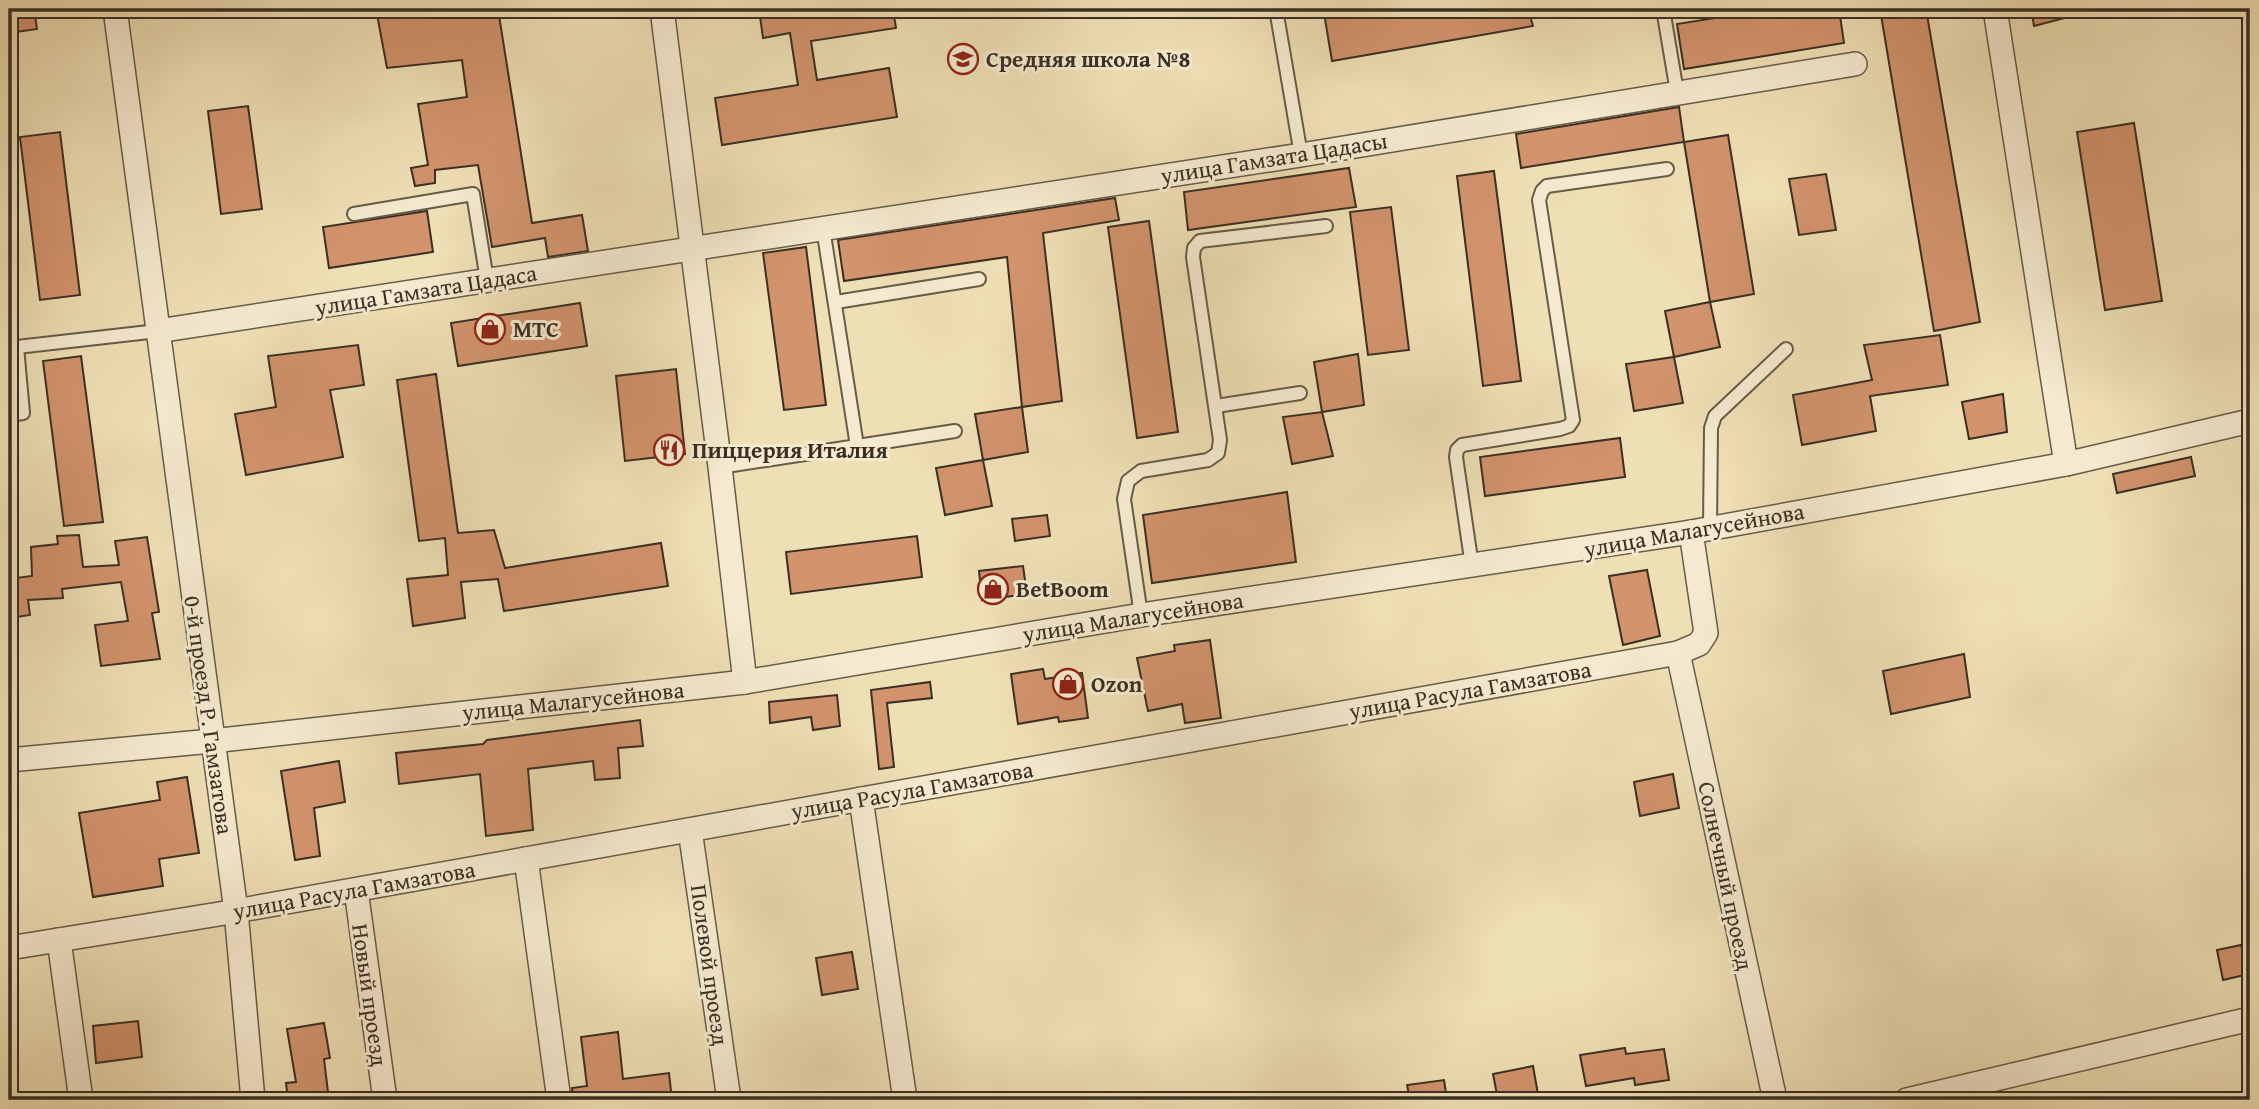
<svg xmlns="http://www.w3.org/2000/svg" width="2259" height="1109" font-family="'Gentium Book Plus',serif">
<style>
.building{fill:#d2936d;stroke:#393024;stroke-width:2}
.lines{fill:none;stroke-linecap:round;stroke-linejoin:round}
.lane-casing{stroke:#665c48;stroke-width:16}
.street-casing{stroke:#665c48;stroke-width:26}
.lane{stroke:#f5eacf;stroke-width:12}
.street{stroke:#f5eacf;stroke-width:23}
.labels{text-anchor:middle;stroke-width:6;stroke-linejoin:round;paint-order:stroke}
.poi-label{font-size:23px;font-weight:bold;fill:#393024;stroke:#f5eacf;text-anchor:start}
.street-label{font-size:23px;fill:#393024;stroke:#f5eacf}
</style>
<rect width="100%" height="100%" fill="#efdfb5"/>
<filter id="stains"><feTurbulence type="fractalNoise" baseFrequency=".00286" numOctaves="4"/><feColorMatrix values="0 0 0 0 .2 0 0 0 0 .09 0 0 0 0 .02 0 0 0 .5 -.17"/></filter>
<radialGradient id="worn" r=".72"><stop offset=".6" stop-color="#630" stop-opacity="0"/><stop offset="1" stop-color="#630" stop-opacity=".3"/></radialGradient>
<g class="building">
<path d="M9 9H34L37 29 9 33Z"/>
<path d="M376 9H498L532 223 582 215 588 251 548 257 545 238 492 247 478 165 435 170V183L415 186 411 168 428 165 418 104 467 97 462 60 387 68Z"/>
<path d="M759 9H893L896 28 811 41 817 80 889 68 897 117 722 145 715 98 798 85 790 33 763 38Z"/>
<path d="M1357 9H1528L1533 26 1332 61 1324 13Z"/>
<path d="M1772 9H1839L1844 43 1684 69 1677 24Z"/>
<path d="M1880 9H1926L1980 322 1934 331Z"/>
<path d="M2031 9H2079L2080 14 2034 26Z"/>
<path d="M248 106 262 209 221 214 208 111Z"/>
<path d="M1679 107 1684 142 1521 168 1516 134Z"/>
<path d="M2134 123 2162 301 2105 310 2077 132Z"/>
<path d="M60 132 80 295 40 300 20 137Z"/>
<path d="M1728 135 1754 294 1710 302 1684 142Z"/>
<path d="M1349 168 1356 207 1188 230 1184 192Z"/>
<path d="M1494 171 1521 381 1483 386 1457 176Z"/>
<path d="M1826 174 1836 230 1799 235 1789 179Z"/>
<path d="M1115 198 1119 220 1043 233 1062 401 1022 407 1007 257 844 281 838 240Z"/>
<path d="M1391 207 1409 350 1368 355 1350 212Z"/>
<path d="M427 211 433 252 329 268 323 227Z"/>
<path d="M1149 221 1178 432 1137 438 1108 227Z"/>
<path d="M806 247 826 405 784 410 763 253Z"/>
<path d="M1710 302 1720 347 1674 357 1665 311Z"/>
<path d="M580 303 587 346 458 366 451 323Z"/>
<path d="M1940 335 1948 385 1870 396 1876 431 1802 445 1793 395 1872 380 1864 345Z"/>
<path d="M358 345 364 385 330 390 343 457 246 475 235 414 276 407 268 356Z"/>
<path d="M1358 354 1364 405 1322 412 1314 362Z"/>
<path d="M81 356 103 522 64 526 43 361Z"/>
<path d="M1674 357 1683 403 1634 411 1626 364Z"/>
<path d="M676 369 685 454 625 461 616 376Z"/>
<path d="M436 374 458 533 494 530 505 568 661 543 668 586 504 611 498 579 461 582 465 618 413 626 407 579 448 575 445 538 419 541 397 380Z"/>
<path d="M2003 394 2007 432 1969 439 1962 402Z"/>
<path d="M1022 407 1028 452 983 460 975 414Z"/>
<path d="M1322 412 1333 456 1292 464 1283 417Z"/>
<path d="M1620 438 1625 477 1485 496 1480 457Z"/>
<path d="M2191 457 2195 476 2117 493 2113 474Z"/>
<path d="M983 460 992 506 945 515 936 468Z"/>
<path d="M1287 492 1296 562 1152 583 1143 515Z"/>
<path d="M1047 515 1050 536 1015 541 1012 519Z"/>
<path d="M79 535 83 567 119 565 115 541 147 537 159 612 152 613 160 659 101 666 95 625 128 621 121 582 62 589 63 598 28 600 30 615 9 618V579L32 576 31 547 58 544 57 536Z"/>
<path d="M917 536 922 577 791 594 786 552Z"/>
<path d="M1023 566 1027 594 982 600 979 571Z"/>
<path d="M1647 570 1660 636 1623 645 1609 576Z"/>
<path d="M1210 640 1221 718 1185 723 1182 704 1148 711 1137 658 1175 651 1174 645Z"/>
<path d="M1964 654 1970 697 1891 714 1883 671Z"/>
<path d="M1043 669 1045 679 1082 673 1088 718 1059 722 1058 717 1018 724 1011 674Z"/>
<path d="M930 682 932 698 887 703 894 767 879 769 871 690Z"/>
<path d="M837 695 840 726 813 730 811 717 770 723 769 702Z"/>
<path d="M640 720 643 746 618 748 620 778 595 780 593 761 528 769 533 830 486 836 480 774 399 784 396 753 483 744 487 740Z"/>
<path d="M339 761 345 802 314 808 320 856 295 860 281 771Z"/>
<path d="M1673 774 1679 808 1640 816 1634 782Z"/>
<path d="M187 777 199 853 159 859 163 886 93 897 79 813 160 800 157 782Z"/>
<path d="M2241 945 2249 974 2223 980 2217 950Z"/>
<path d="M852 952 858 989 822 995 816 958Z"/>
<path d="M138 1021 142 1057 96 1063 93 1026Z"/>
<path d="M324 1023 330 1058 324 1059 329 1100H288L286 1083 296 1082 287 1029Z"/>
<path d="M618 1032 623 1079 669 1073 672 1100H573L572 1088 587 1086 581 1037Z"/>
<path d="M1625 1048 1626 1054 1664 1049 1669 1080 1635 1085 1634 1078 1586 1086 1580 1055Z"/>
<path d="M1533 1066 1539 1100H1498L1493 1074Z"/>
<path d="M1444 1080 1447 1100H1410L1407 1085Z"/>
</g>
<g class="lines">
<g class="lane-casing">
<g id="lane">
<path d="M1276 9 1301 155"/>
<path d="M1663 9 1677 92"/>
<path d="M354 214 473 194 487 280"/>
<path d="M823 228 857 446"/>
<path d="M836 302 979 279"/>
<path d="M1216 406 1300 393"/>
<path d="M9 415 23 413 17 347 158 331"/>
<path d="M720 467 955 431"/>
<path d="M1710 528 1711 428 1715 416 1786 349"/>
<path d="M1472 566 1456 457 1457 450 1462 445 1560 429 1569 426 1573 420 1539 200 1542 191 1547 186 1667 169"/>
<path d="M1141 615 1124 499 1128 481 1141 471 1208 460 1218 453 1220 440 1193 257 1194 248 1200 241 1326 226"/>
</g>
</g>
<g class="street-casing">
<g id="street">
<path d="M115 9 236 911 253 1100"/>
<path d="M662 9 720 467 745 682"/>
<path d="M1995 9 2066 464"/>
<path d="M158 331 1301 155 1855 64"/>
<path d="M1678 653 1775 1100"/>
<path d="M9 760 212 741 745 682 1141 615 1691 532 2066 464 2250 421"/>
<path d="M861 799 905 1100"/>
<path d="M690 830 729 1100"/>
<path d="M526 859 559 1100"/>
<path d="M356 890 385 1100"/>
<path d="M59 940 81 1100"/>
<path d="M9 948 219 914 1678 653 1699 644 1706 633 1691 532"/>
<path d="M1907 1100 2250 1019"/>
</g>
</g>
<use href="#lane" class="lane"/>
<use href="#street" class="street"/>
</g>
<defs>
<g id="school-ring" transform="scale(1.575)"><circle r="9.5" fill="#f5eacf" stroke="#8f2418" stroke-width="1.5"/><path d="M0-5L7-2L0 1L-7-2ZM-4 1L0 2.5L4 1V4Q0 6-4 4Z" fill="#8f2418"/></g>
<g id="shop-ring" transform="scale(1.575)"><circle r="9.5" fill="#f5eacf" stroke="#8f2418" stroke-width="1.5"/><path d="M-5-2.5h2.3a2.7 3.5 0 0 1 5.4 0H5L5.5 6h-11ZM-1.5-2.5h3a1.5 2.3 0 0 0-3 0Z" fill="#8f2418"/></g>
<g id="restaurant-ring" transform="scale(1.575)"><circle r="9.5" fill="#f5eacf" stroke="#8f2418" stroke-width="1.5"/><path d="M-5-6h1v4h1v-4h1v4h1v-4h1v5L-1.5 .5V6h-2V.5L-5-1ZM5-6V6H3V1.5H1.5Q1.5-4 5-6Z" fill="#8f2418"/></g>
</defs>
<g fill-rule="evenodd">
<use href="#school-ring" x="963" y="59"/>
<use href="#shop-ring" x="490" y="329"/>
<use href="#restaurant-ring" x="669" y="450"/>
<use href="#shop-ring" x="993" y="589"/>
<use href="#shop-ring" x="1068" y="684"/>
</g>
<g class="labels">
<g class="poi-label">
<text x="986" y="67">Средняя школа №8</text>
<text x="513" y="337">МТС</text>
<text x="692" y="458">Пиццерия Италия</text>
<text x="1016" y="597">BetBoom</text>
<text x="1091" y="692">Ozon</text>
</g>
<g class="street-label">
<text transform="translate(1274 158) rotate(-9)" y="8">улица Гамзата Цадасы</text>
<text transform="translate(426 290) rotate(-9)" y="8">улица Гамзата Цадаса</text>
<text transform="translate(1694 530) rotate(-10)" y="8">улица Малагусейнова</text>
<text transform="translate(1133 617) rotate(-9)" y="8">улица Малагусейнова</text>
<text transform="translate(1470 690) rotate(-10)" y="8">улица Расула Гамзатова</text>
<text transform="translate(573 701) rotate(-6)" y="8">улица Малагусейнова</text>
<text transform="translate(209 715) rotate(82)" y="8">0-й проезд Р. Гамзатова</text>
<text transform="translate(912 790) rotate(-10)" y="8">улица Расула Гамзатова</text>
<text transform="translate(1726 876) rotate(78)" y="8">Солнечный проезд</text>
<text transform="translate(354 890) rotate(-10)" y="8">улица Расула Гамзатова</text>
<text transform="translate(710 965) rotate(82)" y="8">Полевой проезд</text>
<text transform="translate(370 995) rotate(82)" y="8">Новый проезд</text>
</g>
</g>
<rect width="2259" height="1109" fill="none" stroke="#efdfb5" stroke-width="35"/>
<rect x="10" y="10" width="2238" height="1088" fill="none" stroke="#393024" stroke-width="3.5"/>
<rect x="18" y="18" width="2224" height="1074" fill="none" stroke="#393024" stroke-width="2"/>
<rect width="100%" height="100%" filter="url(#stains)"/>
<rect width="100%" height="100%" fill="url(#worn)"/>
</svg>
